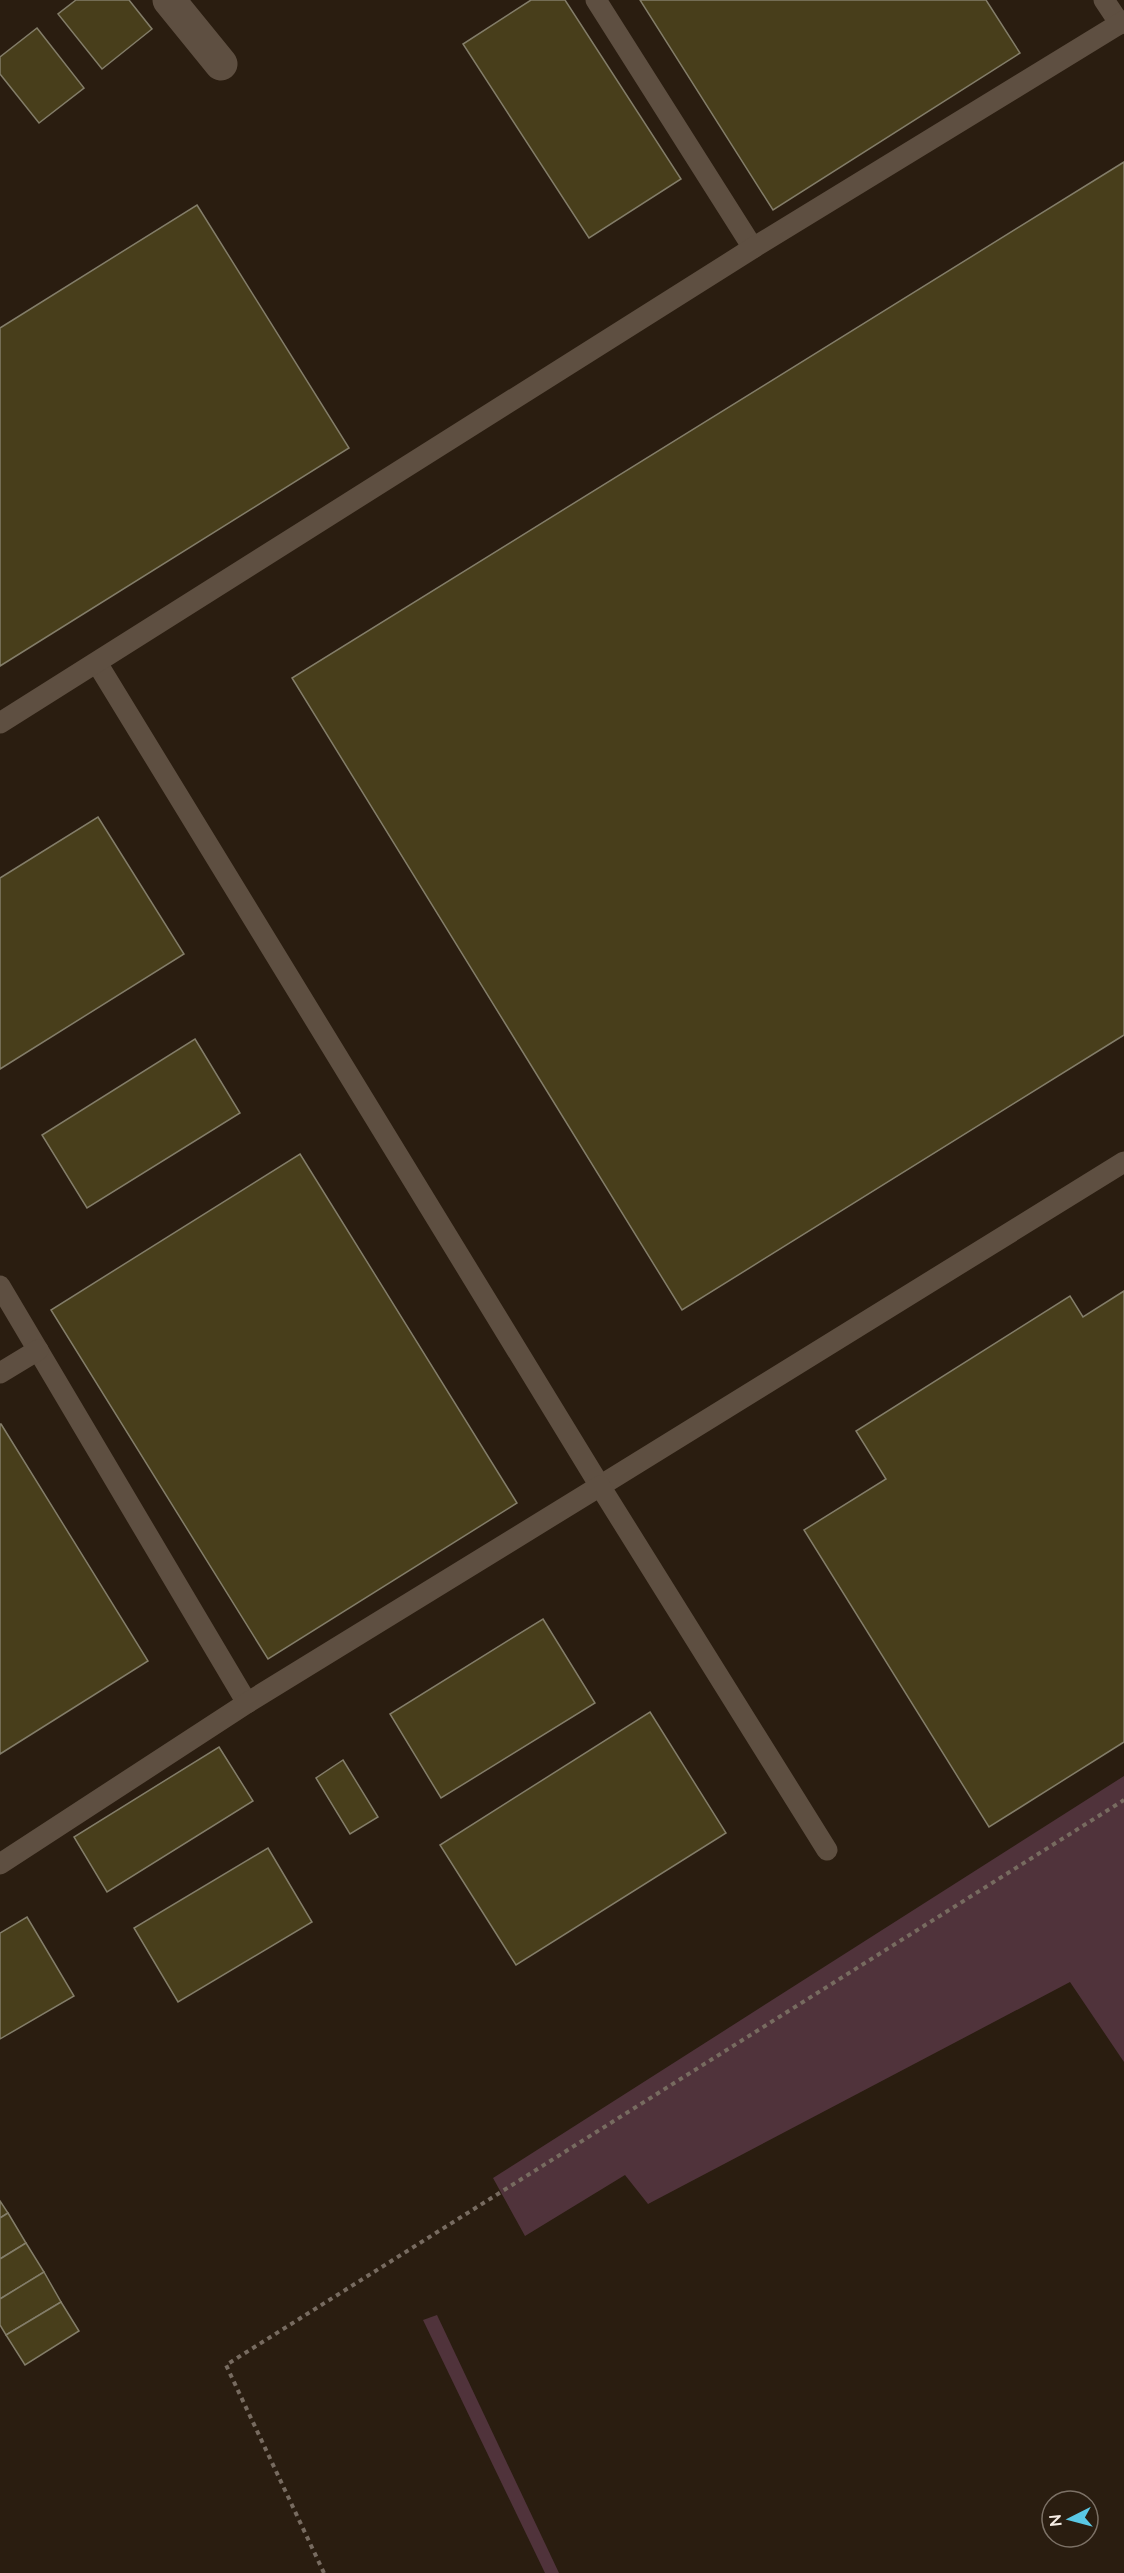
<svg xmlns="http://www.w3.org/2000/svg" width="1124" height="2573" font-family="Lato,sans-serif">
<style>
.green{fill:#50333b}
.building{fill:#483e1b;stroke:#837d69;stroke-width:1.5}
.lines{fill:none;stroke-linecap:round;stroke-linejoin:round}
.path{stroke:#776b60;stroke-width:4;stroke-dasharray:4.5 4.5;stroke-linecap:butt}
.lane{stroke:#5e4f41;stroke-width:21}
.street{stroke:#5e4f41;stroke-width:33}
</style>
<rect width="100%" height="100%" fill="#2a1d10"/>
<g class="green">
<path d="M1124 1776V2062L1070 1982 648 2204 625 2175 525 2236 493 2178Z"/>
<path d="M437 2315 559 2573H545L423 2320Z"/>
</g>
<g class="building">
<path d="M76 0H129L152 29 102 69 58 14Z"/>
<path d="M531 0H565L681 179 589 238 463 44Z"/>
<path d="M640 0H986L1020 53 773 210Z"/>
<path d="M37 28 84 88 39 123 0 74V57Z"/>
<path d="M1124 162V1035L682 1310 292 678Z"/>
<path d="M197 205 349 448 0 666V328Z"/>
<path d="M98 817 184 954 0 1069V878Z"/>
<path d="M195 1039 240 1113 87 1208 42 1135Z"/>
<path d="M300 1154 517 1503 268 1659 51 1310Z"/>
<path d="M1124 1291V1742L989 1827 804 1530 886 1479 856 1431 1070 1296 1083 1317Z"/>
<path d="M1 1424 148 1661 0 1754V1424Z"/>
<path d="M543 1619 595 1703 441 1798 390 1714Z"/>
<path d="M650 1712 726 1833 516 1965 440 1845Z"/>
<path d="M219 1747 253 1801 107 1892 74 1837Z"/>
<path d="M343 1760 378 1817 350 1834 316 1778Z"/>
<path d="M268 1848 312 1922 178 2002 134 1928Z"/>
<path d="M27 1917 74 1996 0 2039V1933Z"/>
<path d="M0 2201 8 2213 0 2218Z"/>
<path d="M8 2213 26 2243 0 2259V2218Z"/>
<path d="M26 2243 44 2272 0 2299V2259Z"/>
<path d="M44 2272 61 2302 6 2335 0 2325V2299Z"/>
<path d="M61 2302 79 2331 25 2365 6 2335Z"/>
</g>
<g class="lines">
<path class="path" d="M324 2573 226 2365 1124 1800"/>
<g class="lane">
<path d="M596 0 753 248"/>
<path d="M1104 0 1120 24"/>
<path d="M97 663 600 1486 1124 1162"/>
<path d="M0 723 753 248 1124 21"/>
<path d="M0 1286 247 1703"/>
<path d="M0 1373 38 1350"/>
<path d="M0 1864 247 1703 600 1486 827 1850"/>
</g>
<path class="street" d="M169 0 221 64"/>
</g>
<g transform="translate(1070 2519) rotate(264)"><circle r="28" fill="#2a1d10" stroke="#7c7166" stroke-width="1.5"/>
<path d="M0-4.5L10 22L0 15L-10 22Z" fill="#5ac8e5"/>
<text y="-9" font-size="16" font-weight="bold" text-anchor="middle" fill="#f8eee6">N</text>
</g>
</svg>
